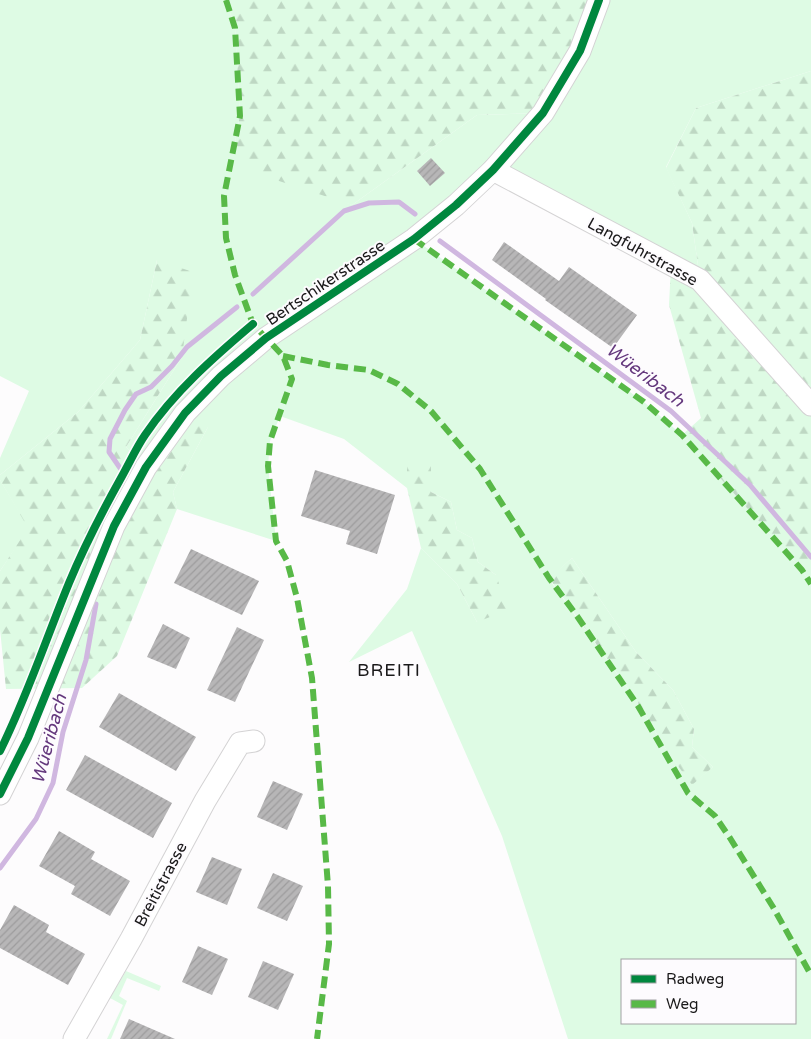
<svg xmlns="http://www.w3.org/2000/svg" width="811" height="1039" font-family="'Varela Round',sans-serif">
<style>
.green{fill:#defbe4;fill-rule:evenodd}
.forest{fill:url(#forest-firs)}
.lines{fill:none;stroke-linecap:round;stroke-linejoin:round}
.stream{stroke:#d0b7e0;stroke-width:5}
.building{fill:url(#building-hatch)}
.minor-casing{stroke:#d4d3d4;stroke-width:23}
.minor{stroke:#fff;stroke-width:21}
.quiet{stroke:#58b947;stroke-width:6;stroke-dasharray:12 6;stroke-linecap:butt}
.cycleway-casing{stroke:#fdfbfe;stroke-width:11}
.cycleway{stroke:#00873e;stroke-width:8}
.labels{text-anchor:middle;stroke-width:4;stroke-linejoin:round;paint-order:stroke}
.street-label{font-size:16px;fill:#1a191a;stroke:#fdfbfe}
.water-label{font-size:18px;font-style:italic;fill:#64387d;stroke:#fdfbfe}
.neighbourhood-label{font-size:18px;letter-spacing:1px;fill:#1a191a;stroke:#fdfbfe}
</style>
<defs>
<pattern id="forest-firs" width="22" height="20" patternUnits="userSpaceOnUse" patternTransform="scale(1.25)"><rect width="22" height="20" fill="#defbe4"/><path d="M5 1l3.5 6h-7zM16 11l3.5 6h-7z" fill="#bed7c3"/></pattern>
<pattern id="building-hatch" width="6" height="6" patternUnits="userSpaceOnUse" patternTransform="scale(1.25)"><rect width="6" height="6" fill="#b7b6b7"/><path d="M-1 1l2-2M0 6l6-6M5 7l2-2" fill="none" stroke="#9d9c9d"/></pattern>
</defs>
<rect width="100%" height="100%" fill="#fdfcfd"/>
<g class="green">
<path d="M0 0H226L235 28 240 115 233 153 352 205 477 115 543 113 599 0H811V71L696 108 666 167 692 223 700 280 493 170 414 239 644 402 682 435 802 570 811 584V1039H568L502 836 412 631 349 662 407 589 421 548 457 584 477 622 496 575 478 562 472 538 457 530 451 502 431 492 408 461 407 488 344 439 280 416 270 441 268 466 276 541 177 509 173 492 208 427 146 467 126 447 182 357 157 260 140 340 78 412 0 475V458L29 391 0 376ZM572 558 636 652 673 690 694 729 692 747 713 767 692 784 667 751 636 700 549 579ZM622 960H795V1023H622Z"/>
<path d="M0 480 29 528 0 571Z"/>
<path d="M126 971 161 986 159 991 127 978 119 996 127 1001 111 1039H107L123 1005 110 998Z"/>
</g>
<g class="forest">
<path d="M226 0H599L543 113 477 115 352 205 246 170 233 153 240 115 235 28Z"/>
<path d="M811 71V584L802 570 682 435 701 418 669 305 671 265 700 280 692 223 666 168 696 108Z"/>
<path d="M157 260 193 272 182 357 126 447 146 467 185 413 208 427 173 492 177 509 117 656 82 688 6 689 0 629V571L28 528 0 480V475L78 412 140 340Z"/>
<path d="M407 461 431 463V492L451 502 457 530 472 538 478 562 496 575 508 610 477 622 457 584 421 548 407 488Z"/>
<path d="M572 558 636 652 673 690 694 729 692 747 713 767 692 785 667 751 636 700 549 578Z"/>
</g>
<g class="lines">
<g class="stream">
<path d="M440 241 671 411 750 485 811 557"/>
<path d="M253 294 344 211 369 203 399 202 415 214"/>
<path d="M120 468 109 452 110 439 125 410 136 394 151 387 172 366 187 347 237 307"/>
<path d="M0 868 36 819 53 783 63 732 86 660 96 604"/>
</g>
</g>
<g class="building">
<path d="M431 158 445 173 430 186 417 171Z"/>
<path d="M504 242 559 281 569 267 637 315 613 348 545 300 546 299 492 260Z"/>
<path d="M315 470 395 495 377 554 346 544 350 531 301 516Z"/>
<path d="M191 549 259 581 242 615 174 583Z"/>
<path d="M163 624 190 638 176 669 147 657Z"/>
<path d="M237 627 264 640 235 702 207 690Z"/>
<path d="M119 693 196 737 176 771 99 727Z"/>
<path d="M85 755 172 803 153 838 66 790Z"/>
<path d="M273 781 303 794 287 830 257 817Z"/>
<path d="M59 831 95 852 91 859 130 881 110 916 71 894 75 886 39 866Z"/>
<path d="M212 857 242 869 227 905 196 892Z"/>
<path d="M273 873 303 886 287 921 257 908Z"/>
<path d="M14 905 49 925 46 932 85 954 68 985 0 948V930Z"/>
<path d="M198 946 228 959 212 995 182 982Z"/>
<path d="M263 961 294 974 278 1010 248 997Z"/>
<path d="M129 1019 175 1039H120Z"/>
</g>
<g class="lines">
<g class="minor-casing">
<g id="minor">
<path d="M493 170 700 280 811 405"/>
<path d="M0 794 28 738 114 526 146 467 185 413 221 376 266 338 414 239 456 205 493 170 543 113 580 51 599 0"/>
<path d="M74 1039 131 939 205 801 240 743 254 741"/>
</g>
</g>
<use href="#minor" class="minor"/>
<g class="quiet">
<path d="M226 0 235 28 240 116 224 196 226 238 235 275 253 324 283 356 292 379 270 441 268 466 276 541 287 561 297 598 312 678 328 886 329 944 317 1039"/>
<path d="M414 239 644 402 682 435 802 570 811 584"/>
<path d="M283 356 328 365 369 370 398 384 431 411 480 469 549 578 577 616 638 706 688 793 715 816 730 838 773 907 811 975"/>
</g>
<g class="cycleway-casing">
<g id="cycleway">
<path d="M0 751C27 697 46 639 69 583 84 547 102 512 121 478 129 464 136 448 145 435 174 392 214 357 253 324"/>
<path d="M0 794 28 738 114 526 146 467 185 413 221 376 266 338 414 239 456 205 493 170 543 113 580 51 599 0"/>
</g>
</g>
<use href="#cycleway" class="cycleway"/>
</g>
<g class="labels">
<g class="street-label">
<text transform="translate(643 251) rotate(29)" y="6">Langfuhrstrasse</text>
<text transform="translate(325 282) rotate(-34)" y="6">Bertschikerstrasse</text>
<text transform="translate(160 884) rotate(-62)" y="6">Breitistrasse</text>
</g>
<g class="water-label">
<text transform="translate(645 375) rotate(37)" y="6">Wüeribach</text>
<text transform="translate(49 739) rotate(-75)" y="6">Wüeribach</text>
</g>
<g class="neighbourhood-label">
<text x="389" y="676">BREITI</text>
</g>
</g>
<rect x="621" y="959" width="175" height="65" fill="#fdfbfe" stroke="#a2a1a3"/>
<rect x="631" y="975" width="25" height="8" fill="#00873e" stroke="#a2a1a3"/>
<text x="666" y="984" font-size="15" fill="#1a191a">Radweg</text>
<rect x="631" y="1000" width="25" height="8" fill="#58b947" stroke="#a2a1a3"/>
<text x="666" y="1009" font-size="15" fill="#1a191a">Weg</text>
</svg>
